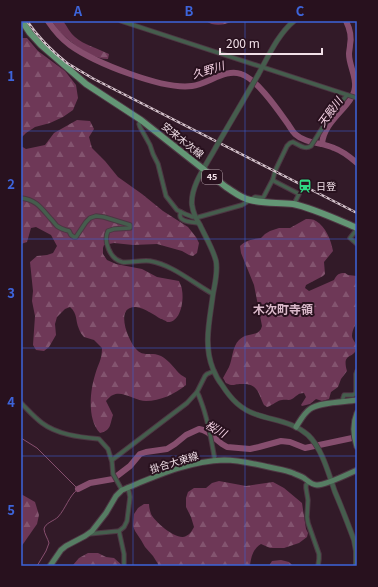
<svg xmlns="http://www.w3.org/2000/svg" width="378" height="587" font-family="Georgia,'Noto Sans JP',serif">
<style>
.forest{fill:url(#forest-firs)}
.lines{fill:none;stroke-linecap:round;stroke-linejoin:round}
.stream{stroke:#864e6e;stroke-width:1}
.river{stroke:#864e6e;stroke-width:6}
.minor-casing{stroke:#4d3643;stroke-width:5.5}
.tertiary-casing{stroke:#4d3643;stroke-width:6}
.secondary-casing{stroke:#4d3643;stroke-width:7}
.primary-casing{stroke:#4d3643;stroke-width:8}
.minor{stroke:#455d4d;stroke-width:3.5}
.tertiary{stroke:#455d4d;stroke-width:4.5}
.secondary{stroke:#567d63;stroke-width:5}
.primary{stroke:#639675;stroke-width:6}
.rail-casing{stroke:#d4c2cb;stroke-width:2.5}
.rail{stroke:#28111e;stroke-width:1;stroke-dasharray:3;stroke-linecap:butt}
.tertiary-bridge-casing{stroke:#4d3643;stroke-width:6;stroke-linecap:butt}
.tertiary-bridge{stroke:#455d4d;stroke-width:4.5}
.grid{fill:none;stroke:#3d64da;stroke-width:1;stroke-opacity:0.55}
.labels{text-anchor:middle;stroke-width:4;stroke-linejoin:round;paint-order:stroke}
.shield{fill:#28111e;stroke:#b5a2ab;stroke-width:1}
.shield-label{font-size:9px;font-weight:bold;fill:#f1e0e8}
.street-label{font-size:10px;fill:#f1e0e8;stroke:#28111e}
.poi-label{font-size:10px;fill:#f1e0e8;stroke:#28111e;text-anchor:start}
.water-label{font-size:11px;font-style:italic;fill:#f6d3e5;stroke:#28111e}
.quarter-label{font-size:12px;font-weight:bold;fill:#dab9ca;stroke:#28111e}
.neatline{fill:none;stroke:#3d64da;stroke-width:1.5}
.grid-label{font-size:13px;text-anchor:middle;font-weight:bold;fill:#3d64da}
</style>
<defs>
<pattern id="forest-firs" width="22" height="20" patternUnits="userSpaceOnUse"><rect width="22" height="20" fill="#6e3857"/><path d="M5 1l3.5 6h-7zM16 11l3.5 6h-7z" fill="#83546f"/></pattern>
</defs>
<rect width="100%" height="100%" fill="#321a28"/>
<g class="forest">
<path d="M52 21H63C67 26 70 33 75 37 84 45 97 48 109 54L108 59C91 60 60 36 52 21Z"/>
<path d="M206 21H233C225 25 214 27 206 21Z"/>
<path d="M21 38H27L38 51 65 71 76 85 78 98 73 110 63 117 50 123 35 127 26 133 21 138Z"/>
<path d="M77 120 90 121 94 129 89 137 92 148 105 161 118 177 142 194 163 211 188 227 196 237 199 243 197 253 193 256 189 255 182 251 157 244 133 245 114 243 104 245 103 248V254L107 260 116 264 142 269 157 277 179 281C180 284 182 287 182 290 184 300 181 323 167 322 166 321 162 319 161 319 154 315 145 308 136 307 114 306 128 340 136 349 144 358 150 351 161 356 168 360 172 365 177 371 179 374 183 376 186 378V385C175 394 160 401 146 401 136 401 122 390 113 395 110 396 108 399 106 401L113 415C110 424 111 431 100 433 87 420 90 391 95 375 98 364 102 360 102 348L94 340 84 337C82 335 80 332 79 329 75 320 78 314 70 307L65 309 57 317 55 324 56 335 49 347 44 351 36 350 33 345 35 316 32 301 33 291 30 262 37 256 47 255 53 253 57 246 51 235 36 227 31 228 27 242 21 244V146L26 149 45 145 54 133Z"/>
<path d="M306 219C309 219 313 219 316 221 326 227 331 240 333 251L324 262 325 274 323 276 306 285 305 288 309 291 334 280C337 274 339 273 345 273L348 275 357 276C357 290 358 304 357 318 357 324 352 329 352 336 352 340 357 343 356 347 356 360 341 351 347 371L341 379 338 387 331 392 329 399 322 401 316 399 310 404 302 406 301 405 306 397 304 393C298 393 297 396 292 399 289 401 286 399 282 400 278 400 273 405 267 407L264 405C258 393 258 383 241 384 233 384 234 387 226 383L223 378C225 374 227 371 229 367 233 358 232 347 239 340 248 331 259 338 262 326L254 285 241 253 240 246C246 240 253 239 261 238L265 234 270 231 279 228H290Z"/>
<path d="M219 481 246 486 273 482 284 488 302 503 306 529 308 533 307 537 299 543 284 548H270L261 544C253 549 251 557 250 566H158V564L153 556 145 547 141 540 135 531 133 526 134 514 138 508 144 504H149C149 507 150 511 151 514 155 522 174 538 183 537 189 536 192 531 194 527L191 517 186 507V498L188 492 194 488H206L212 483Z"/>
<path d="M21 494 35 502 39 515 37 524 21 547Z"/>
<path d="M88 553H98L106 557 114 558 123 566H73V565L79 558Z"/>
<path d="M281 560 289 562 293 566H269L272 561Z"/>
</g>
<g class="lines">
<path class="stream" d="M21 438 37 448 78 489C69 496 66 508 58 517 54 521 45 523 44 529 44 533 48 539 49 543L46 551 37 566"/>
<g class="river">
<path d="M48 21C54 30 62 39 70 45 95 63 163 90 192 86 208 84 226 68 241 74 257 79 278 110 288 124 290 127 292 131 295 134 306 144 322 142 334 148 343 151 350 157 357 163"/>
<path d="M322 144C324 119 353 107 355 87 356 75 349 65 349 54 349 51 350 48 350 45 352 36 350 29 346 21"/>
<path d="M78 489 90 483 113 479 130 466 140 454 146 452 167 449 175 444 186 435 199 429 203 430 207 432 222 444 227 447 250 449 259 447 281 441 290 442 305 448 357 437"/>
</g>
<g class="minor-casing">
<g id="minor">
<path d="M121 21 357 98"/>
<path d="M141 120 139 124 140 127 150 145 153 154 158 164 166 196 177 210 185 214 193 217"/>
<path d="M273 179 274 181 299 194 294 204"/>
<path d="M21 198C37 200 41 208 51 219 53 221 55 224 57 226 61 229 65 230 69 231L71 235 74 237H76L86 222 90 218 96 216 104 217 130 225V228L114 229 108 231C103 241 110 259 122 262 131 263 140 260 150 261 173 265 193 283 213 294"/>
<path d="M181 212C176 222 192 222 198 223"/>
<path d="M199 217 242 205 255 197 263 198 273 179 275 171 287 146 290 143 293 142C299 145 305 150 311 146L328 119 347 95"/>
<path d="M357 229 350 238 357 244"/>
<path d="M197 392C200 397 201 402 203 407 209 425 212 443 215 461"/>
<path d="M343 402V398L344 395H353L356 393V374L357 371"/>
<path d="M21 403C28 410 34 417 42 423 58 435 80 437 99 439L108 449 112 462 113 474 122 490"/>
<path d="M112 460 187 403 197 392 205 376 207 374 214 371"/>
<path d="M309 482 306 485V488L308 500 307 517 308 523 319 554V559L318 566"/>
<path d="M119 531 124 554V566"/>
<path d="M88 534 119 531 124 527 127 521 130 497 128 487"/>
</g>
</g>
<g class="tertiary-casing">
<g id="tertiary">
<path d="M258 75C268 57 278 34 294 21"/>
<path d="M216 147C207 164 190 186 192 205 193 212 196 219 200 225 205 236 213 249 216 261 218 272 215 283 213 294 210 319 203 345 213 369 215 374 218 380 222 385 231 399 241 410 258 415 276 421 293 422 308 435 322 448 329 475 335 492 342 508 348 524 354 540L356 551V566"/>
</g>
</g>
<g class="secondary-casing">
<g id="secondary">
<path d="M357 413C352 425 353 435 357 447"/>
<path d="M296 427C300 421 304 413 310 409 319 402 345 402 357 400"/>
<path d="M50 566 61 550 66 546 85 536 92 531 106 513 116 496 122 490C154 477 188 461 224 460 239 460 255 464 269 467 277 469 285 470 293 473 297 475 301 476 304 478 308 481 312 485 317 485 326 485 348 474 357 470"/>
</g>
</g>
<g class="primary-casing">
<path id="primary" d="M22 21 30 33 41 45 86 84 141 120 226 187C234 192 241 198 250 200 265 204 279 202 293 204 313 208 338 220 357 228"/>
</g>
<use href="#minor" class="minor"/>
<use href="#tertiary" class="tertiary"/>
<use href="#secondary" class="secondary"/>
<use href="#primary" class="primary"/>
<g class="rail-casing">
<path id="rail" d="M27 21C38 37 52 51 67 63 75 68 84 73 92 78L357 213"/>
</g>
<use href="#rail" class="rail"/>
<g class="tertiary-bridge-casing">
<path id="tertiary-bridge" d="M216 147 258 75"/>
</g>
<use href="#tertiary-bridge" class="tertiary-bridge"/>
</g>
<path class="grid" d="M133 21V566M245 21V566M21 131H357M21 239H357M21 348H357M21 456H357"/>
<defs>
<g id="station-bare" transform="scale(1.08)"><path d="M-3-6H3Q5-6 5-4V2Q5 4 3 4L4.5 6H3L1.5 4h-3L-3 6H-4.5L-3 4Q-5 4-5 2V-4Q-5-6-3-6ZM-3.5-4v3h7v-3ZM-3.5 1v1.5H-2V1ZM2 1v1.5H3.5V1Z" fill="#30d883" stroke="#28111e" stroke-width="2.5" paint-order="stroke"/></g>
</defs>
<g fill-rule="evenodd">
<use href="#station-bare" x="305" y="186"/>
</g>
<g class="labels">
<rect class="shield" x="202" y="170" width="20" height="14" rx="3"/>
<g class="shield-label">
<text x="212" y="180">45</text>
</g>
<g class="street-label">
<text transform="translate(183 140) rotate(39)" y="4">安来木次線</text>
<text transform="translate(174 462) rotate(-17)" y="4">掛合大東線</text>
</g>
<g class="poi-label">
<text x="316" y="190">日登</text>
</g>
<g class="water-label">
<text transform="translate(208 70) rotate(-17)" y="4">久野川</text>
<text transform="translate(330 112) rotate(-54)" y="4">天殿川</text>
<text transform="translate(216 429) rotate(29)" y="4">桜川</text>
</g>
<g class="quarter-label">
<text x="283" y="314">木次町寺領</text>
</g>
</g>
<rect width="378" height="587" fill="none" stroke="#28111e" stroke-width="44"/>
<path d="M220 48v6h102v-6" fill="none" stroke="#f1e0e8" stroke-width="2"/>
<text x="226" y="48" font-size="12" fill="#f1e0e8" stroke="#28111e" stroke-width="3" paint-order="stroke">200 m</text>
<rect x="22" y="22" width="334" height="543" class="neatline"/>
<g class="grid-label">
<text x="78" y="16">A</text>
<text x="189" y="16">B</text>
<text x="300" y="16">C</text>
<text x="11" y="81">1</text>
<text x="11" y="189">2</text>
<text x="11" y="298">3</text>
<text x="11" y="407">4</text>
<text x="11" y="515">5</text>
</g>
</svg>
